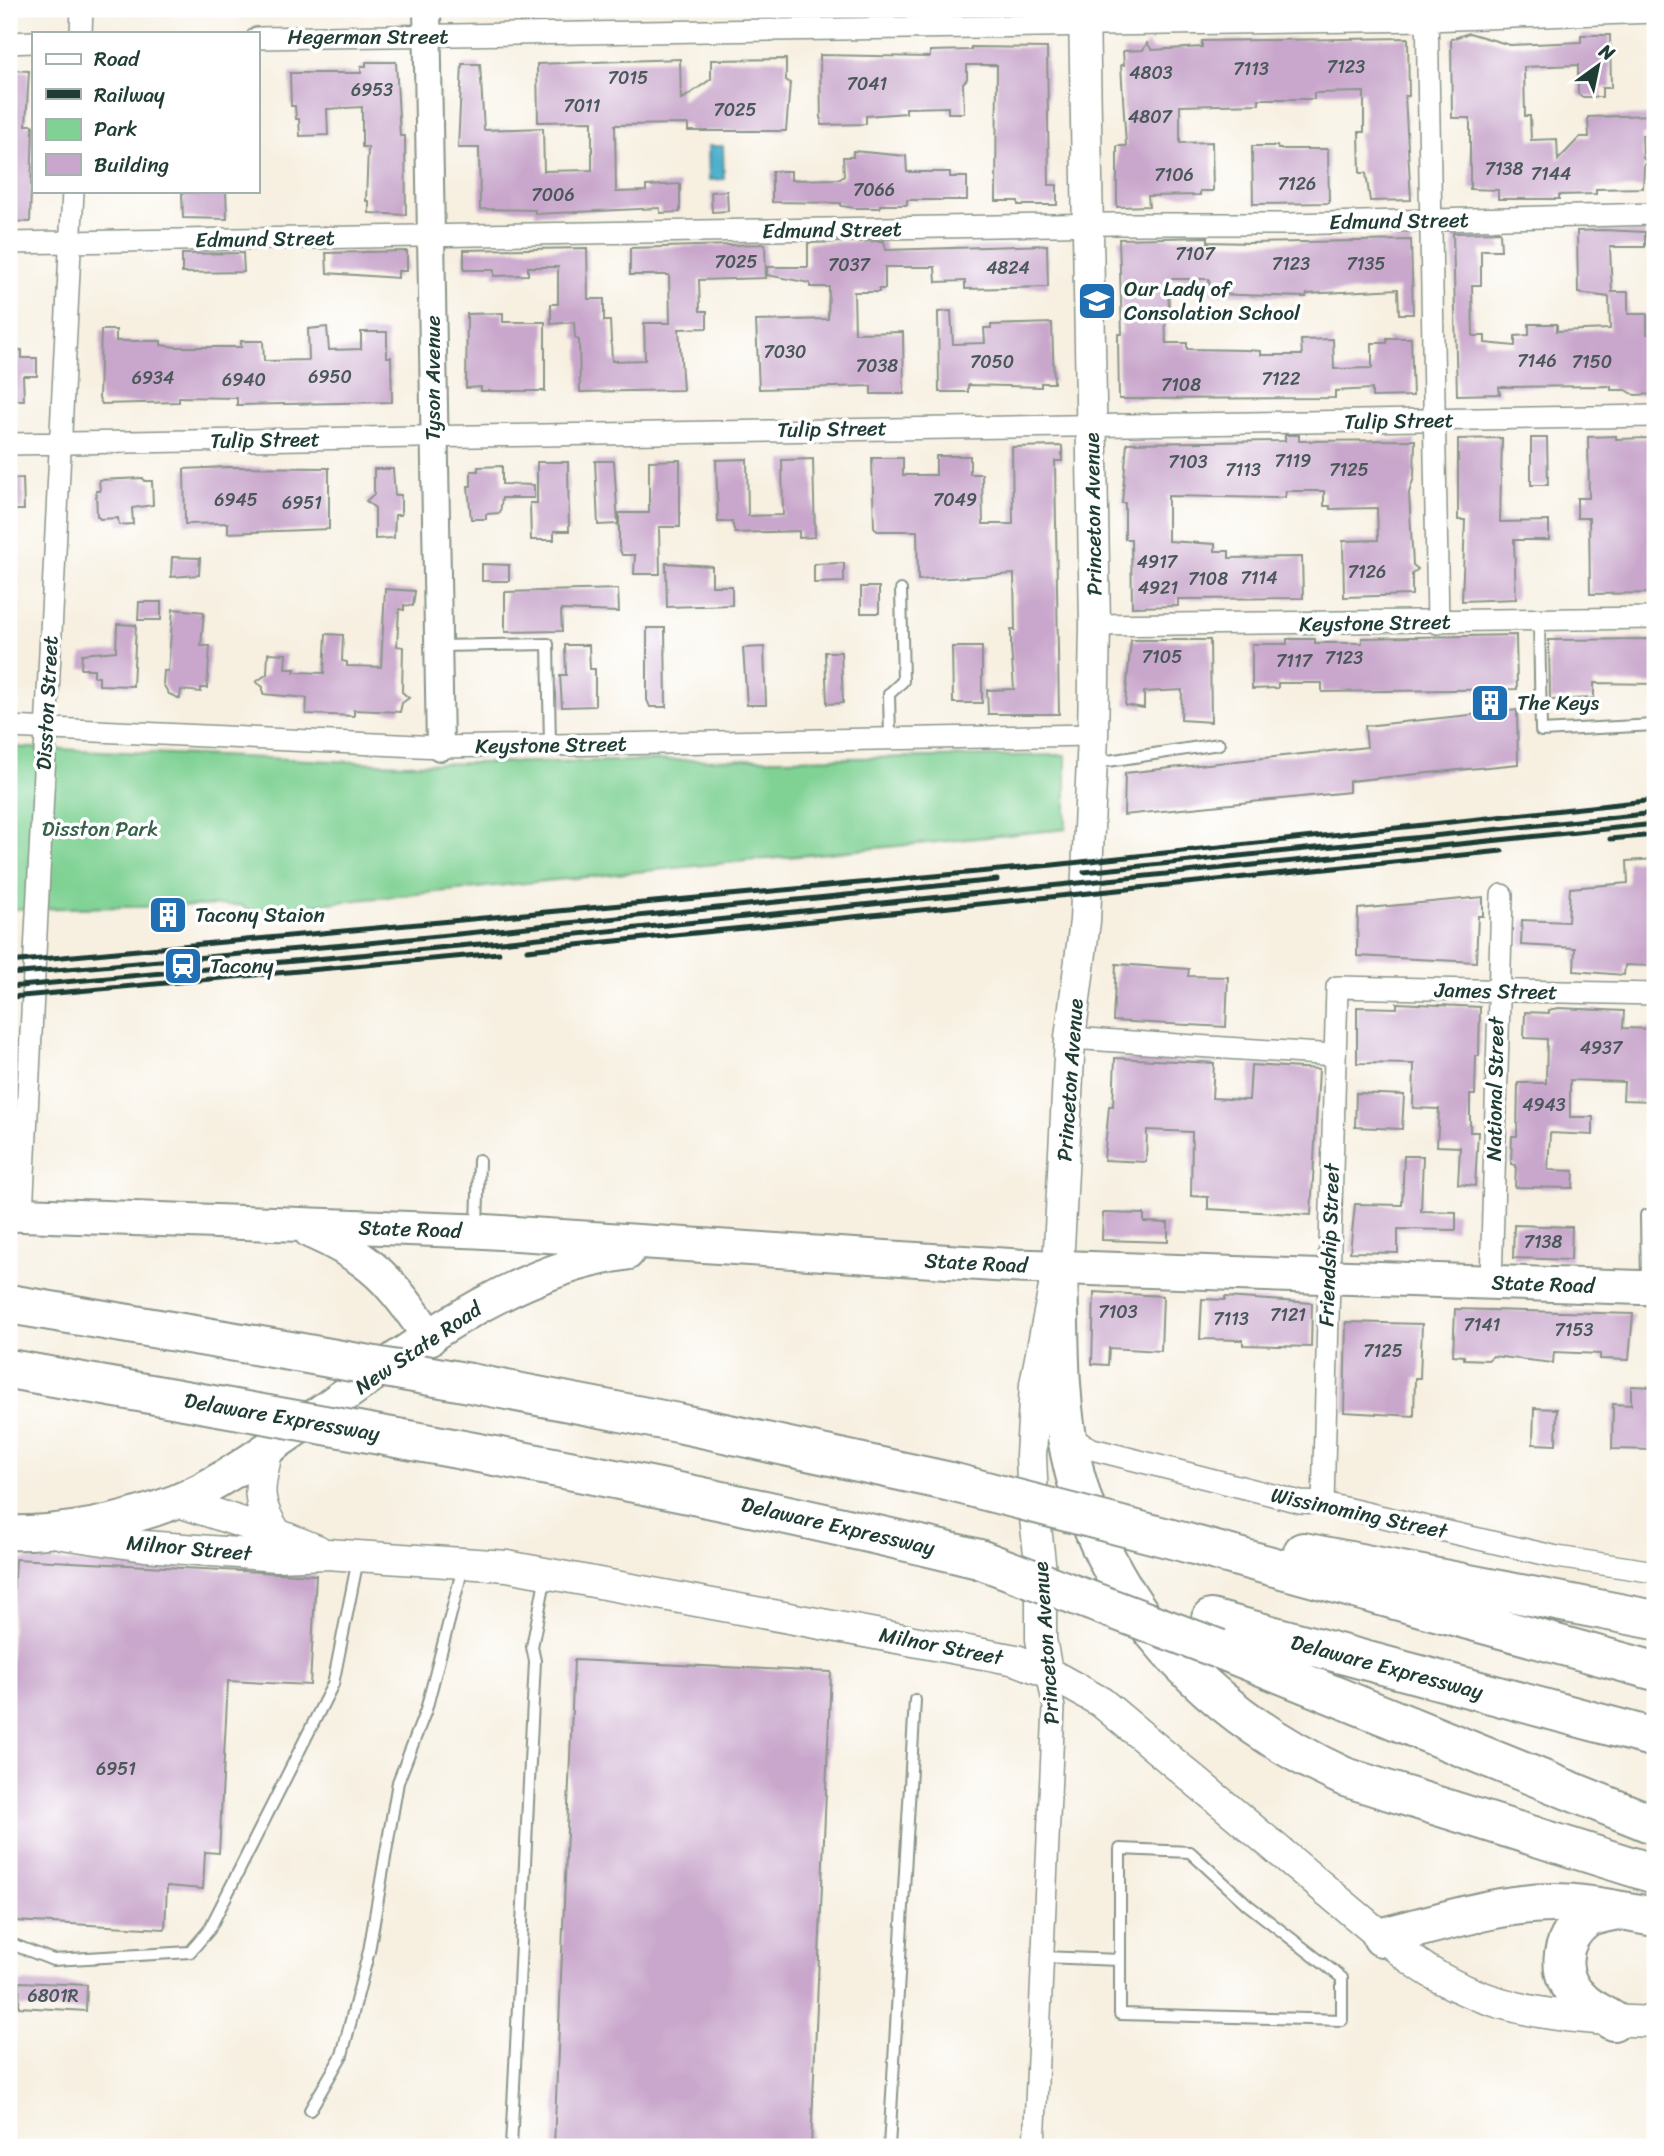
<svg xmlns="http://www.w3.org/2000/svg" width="1664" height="2156" font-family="Sriracha,sans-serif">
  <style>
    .green { fill: #80d294; stroke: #508864; stroke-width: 2 }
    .water { fill: #4fb1ce; stroke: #377781; stroke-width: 2 }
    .building { fill: #c9a7cc }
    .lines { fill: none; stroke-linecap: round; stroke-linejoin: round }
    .service-casing { stroke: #8b968a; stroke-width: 14 }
    .minor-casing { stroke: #8b968a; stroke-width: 24 }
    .tertiary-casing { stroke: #8b968a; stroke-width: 30 }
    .secondary-casing { stroke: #8b968a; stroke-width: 33 }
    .primary-casing { stroke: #8b968a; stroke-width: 37 }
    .motorway-casing { stroke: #8b968a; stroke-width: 42 }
    .service { stroke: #fff; stroke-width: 10 }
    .minor { stroke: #fff; stroke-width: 21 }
    .tertiary { stroke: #fff; stroke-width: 26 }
    .secondary { stroke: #fff; stroke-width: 30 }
    .primary { stroke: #fff; stroke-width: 33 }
    .motorway { stroke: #fff; stroke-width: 38 }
    .rail { stroke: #1f3d34; stroke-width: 5 }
    .motorway-bridge-casing { stroke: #8b968a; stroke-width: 42; stroke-linecap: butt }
    .motorway-bridge { stroke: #fff; stroke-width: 38 }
    .labels { text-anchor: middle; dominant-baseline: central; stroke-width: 7; stroke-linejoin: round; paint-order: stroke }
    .number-label { font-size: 18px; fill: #4a585a }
    .street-label { font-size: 21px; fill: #1f3d34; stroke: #fff }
    .poi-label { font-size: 21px; fill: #1f3d34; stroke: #fff; text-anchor: start }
    .park-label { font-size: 21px; fill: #37624c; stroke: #fff }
  </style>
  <rect width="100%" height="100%" fill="#fff"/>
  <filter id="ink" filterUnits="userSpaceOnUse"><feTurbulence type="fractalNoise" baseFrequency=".0143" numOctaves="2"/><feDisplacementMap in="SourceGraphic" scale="14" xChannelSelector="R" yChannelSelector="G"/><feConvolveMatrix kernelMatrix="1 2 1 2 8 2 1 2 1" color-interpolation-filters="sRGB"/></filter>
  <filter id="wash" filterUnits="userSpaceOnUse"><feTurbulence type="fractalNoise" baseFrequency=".00686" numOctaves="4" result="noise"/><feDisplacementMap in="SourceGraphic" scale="28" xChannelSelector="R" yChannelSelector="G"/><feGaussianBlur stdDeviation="1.57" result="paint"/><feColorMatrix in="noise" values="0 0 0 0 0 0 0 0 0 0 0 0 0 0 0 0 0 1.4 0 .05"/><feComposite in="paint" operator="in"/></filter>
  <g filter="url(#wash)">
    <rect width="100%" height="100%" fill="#f7f0e1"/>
    <path class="green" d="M9,747L402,764L1066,755V829L248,911L241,905L13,909L9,928Z"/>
    <path class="water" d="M708,146H723L724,179L709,180Z"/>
    <g id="blocks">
      <path class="building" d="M1469,33L1510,45L1581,42V35H1610L1611,88H1602V97H1581L1578,93V65L1524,67L1525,116H1530L1531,140L1557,139L1558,160L1580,137H1589L1588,117L1655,115V135H1642L1643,158L1648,162L1644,166L1643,188L1596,189V194L1559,195V199H1498V190L1470,189V118H1452L1451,39Z
        M1408,38L1409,96H1405L1411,200L1370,201L1366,173H1360L1359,132H1364V92L1314,93V99H1259V104L1180,106V143L1212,142L1213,191H1200V195L1148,196L1149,206L1117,207V146H1126L1121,65H1124L1123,51L1143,50L1147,43L1152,50L1202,47V41Z
        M971,47L1047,48L1049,185H1057V205H1018V201H996L997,65H967V79L963,83L964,113H948V107L906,108V113L866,116V124L821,125L820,55L930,57V51L971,50Z
        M680,59L681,100L711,79V60L786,59V80L790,83L786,131H688V124L615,125L616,192L646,191V186L680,184V212L660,213V208L535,214V210L480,209L479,148H458L462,64H480L484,130L543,128L544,171L592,170V121L538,122L537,64Z
        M366,62H396L400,136H405L406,215L369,213V201H366L368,147H362V107L327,109L328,135L300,136L299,119H296L295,106H291L290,73H361V66H366Z
        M9,70L29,71L26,125H33L30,222L9,221Z
        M1252,146H1277L1278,149H1328L1329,203L1253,204Z
        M853,151L906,156L907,172H950V177H967V200H907V205H880V208H855L841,206V203L772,202V171H791V180L840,179L844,176L843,157H853Z
        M226,191L227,219L183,218L182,193Z
        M727,191L728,211L712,212L711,192Z
        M1604,230L1645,232V247H1610L1612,292H1628V314H1647V334H1655V394L1635,395L1626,390H1611V386L1499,387L1500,394L1457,395L1453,233L1500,232L1501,250H1481V285H1472L1473,336H1485V343L1515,346V336L1529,335V324H1557V331L1610,329L1609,297L1578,293L1577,231Z
        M1208,237V242L1250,243L1411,240L1413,314H1399L1398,289L1307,294L1306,297L1210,294L1209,279H1168L1169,310H1165L1166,343H1187V349L1245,350L1261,351V355H1302L1301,340L1333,339L1334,369L1372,368V343H1387V338H1411L1413,396L1372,397V389L1335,391V398L1119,399L1118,339V334H1122L1119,239Z
        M884,241L886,250L1047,245L1048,287L965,289V281L936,282L935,267H885V289H879V292H854L855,333L903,332L904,394H871V386L759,389L756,321L828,319L829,287H810V283L767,275V267H808V243Z
        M765,244L766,278L699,280L700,311H707V328L679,329L683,390L580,392L579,340L575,338L574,322L551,324V304H558V267H528V275L494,276V270H464V250L587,248L588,299H604V321H610L612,361L645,360L644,323H670L669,275H630V248Z
        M407,251V271H398V278L327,273L326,253Z
        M243,253L244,272L182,273V254Z
        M951,311L953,344L985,343L984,328H991V325L1052,323L1054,383H1041V387L968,385V392H939L938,312Z
        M503,313V322H545V391H481V387L466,388L467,314Z
        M327,327L329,350L361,349V332H387V357H391L392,402L237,405V398L179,397V402L102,404L99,398L101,330H116V341H161V345L176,347H241V341H263L264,361L309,360L308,329Z
        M22,350V358H37V376H23L24,400H9V351Z
        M1285,435H1299V441L1415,440L1414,477L1409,493L1413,565L1418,569L1412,574V595L1344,597L1343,541L1378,540L1377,508L1330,509V506H1324V491H1286L1285,497L1277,498L1168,496V541L1215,544V551H1229V558L1302,557L1303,598L1178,599V606L1132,607L1131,539H1125V503H1122L1127,443L1285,441Z
        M1616,436V439L1649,438L1651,497H1655V514H1651L1655,593L1590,594L1589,518H1577V498H1589L1588,437Z
        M1502,438L1500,522L1549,521V540H1514L1516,599L1462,601L1465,520H1458V439Z
        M1531,438H1547L1548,485H1531Z
        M1062,446V461H1055L1059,714H988L987,690L1014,689L1011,647V630H1015L1014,574L918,580L917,531H877L874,527L872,458H903V475H936V456H970V474H982L983,524H1013L1012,447Z
        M747,459L748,516L783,515L782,460L813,459L815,537L799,538V531L735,533L732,522H718L716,460Z
        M680,460V527H659L660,574H634L635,555H622L619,547V513H649V461Z
        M595,461H614L618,524L598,525Z
        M537,462H568L569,531H554V540H531L530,503H537Z
        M502,466V484L534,485V498H502L500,513L486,514V519H471L468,486H471V471H478V467Z
        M227,467L329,468V529L228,533V523L185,524L184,469Z
        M374,469H393L395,495H401V515H395L394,538L375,539V508L366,501L374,494Z
        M23,478L24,510H9V479Z
        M143,478L144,481H152L153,505L132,508L133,524L119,525L118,518L100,519L97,516L96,491H100L99,480Z
        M172,557L200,558L199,575L171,577Z
        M666,563L712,566V586H732V605L667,607Z
        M844,563V582L814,583V564Z
        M482,564L509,565V581H482Z
        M861,587H879V613H861Z
        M385,589L415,591L413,606L404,605V610L399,609L397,646L403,647L402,692L409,698L402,703L400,712L354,710V716L306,714L307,698L263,694V687L256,682L267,674L268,653L286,654L285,669H295L294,672L324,673L326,634L343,635L342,661L347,662V666L381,667Z
        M618,589L619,612L561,610L562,631L505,632V592Z
        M139,602H161V620H138Z
        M173,609L204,612L201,646H210L207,688H201V692L181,690L180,699L169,694L163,684L164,671H168Z
        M117,624L136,625L133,686L99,685V677H94V669H81L82,654L116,651Z
        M647,628H665L666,707H650L647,700Z
        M1516,635L1517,689L1322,692V683H1278V688L1252,689V644H1287V639H1315V643H1362V638Z
        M1655,639V684L1594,683V698L1550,700L1549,640Z
        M1131,640H1210L1211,722L1181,720L1182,690L1144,692V708L1125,705Z
        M565,645H589L590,669H595V706L562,707L560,675H566Z
        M764,647L766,705H747L743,648Z
        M952,647H982V703H953Z
        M825,652H841L843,703L827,704Z
        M1517,710L1518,764L1349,781V792L1124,815L1125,773L1367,747L1365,726Z
        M1655,859V966L1625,965L1624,975L1574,971L1575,948L1521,945L1522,920L1568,922L1570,888L1628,883L1627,861Z
        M1483,897V916H1478L1476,962L1357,956L1358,909Z
        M1116,964L1189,969L1188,976L1228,977L1226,1027L1113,1021Z
        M1397,1003L1480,1007L1479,1056H1476L1475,1095H1470V1132H1478L1475,1186L1458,1184L1460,1147L1437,1146L1439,1109L1413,1108L1414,1064L1357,1063V1007L1397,1008Z
        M1558,1008L1624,1011L1623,1028L1655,1029L1653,1101L1623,1100L1624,1082L1570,1080V1117H1593V1135L1550,1133L1548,1170L1574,1171L1573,1188L1515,1187L1516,1165L1511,1164L1512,1136H1517L1518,1083H1546L1547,1039L1524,1038L1525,1012L1549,1013V1010Z
        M1115,1058L1214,1063L1212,1098L1245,1100H1249L1251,1065L1319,1069L1311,1215L1208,1209V1197L1191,1196L1192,1132L1147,1130L1146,1162L1104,1160L1109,1106H1113Z
        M1356,1093L1404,1095L1402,1129L1355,1127Z
        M1404,1156H1423L1421,1211L1456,1212V1230L1398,1229V1253L1350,1252L1355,1204L1402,1205Z
        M1103,1213L1144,1214V1222L1168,1223V1242L1102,1240Z
        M1514,1225L1572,1227L1571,1260L1513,1258Z
        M1094,1292L1163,1296L1161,1351L1109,1348L1108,1365L1092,1364Z
        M1225,1297L1312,1303L1311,1347L1243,1345V1340L1200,1339L1202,1299L1225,1300Z
        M1455,1309L1633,1314L1629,1360L1600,1359V1354L1554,1352L1553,1363L1493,1356L1488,1360L1464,1359V1356L1453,1355Z
        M1346,1322L1422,1324L1420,1378H1415L1414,1416L1344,1412Z
        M1631,1386L1655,1387V1450L1612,1449L1613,1404L1631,1405Z
        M1534,1408L1557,1409L1556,1445L1533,1444Z
        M15,1559L316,1575L310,1685L228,1681L219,1853L205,1852L203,1889L167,1886L165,1929L14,1921L15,1900L9,1899V1680Z
        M574,1660L831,1672L811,2147H554Z
        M20,1982L87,1985L86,2011L19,2007Z"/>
    </g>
  </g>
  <g filter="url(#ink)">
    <use href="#blocks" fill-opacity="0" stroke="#8b968a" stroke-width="2"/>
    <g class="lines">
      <g class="service-casing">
        <path id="service" d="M1539,618L1541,731L1655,725
          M440,646L548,644L550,745
          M890,739L889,694L903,681L901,590
          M1095,763L1219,744
          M1646,1215L1647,1285
          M477,1227L479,1160
          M1655,1291V1311
          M1120,1849L1190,1852L1248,1905L1342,1978V2020L1120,2014Z
          M9,1943L53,1960L190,1952L209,1930L333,1684L358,1559
          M1042,1957L1120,1960
          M310,2110L342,2055L369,1951L398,1782L426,1710L463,1567
          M511,2147L535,1661L532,1647L546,1575
          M889,2147L915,1700"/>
      </g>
      <g class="minor-casing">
        <path id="minor" d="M1427,9L1438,623
          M81,33L82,9
          M257,38L1427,20L1655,12
          M9,43L33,42
          M9,243L1112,224H1291L1655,214
          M9,444L1655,416
          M1095,625L1655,618
          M9,727L440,747L1093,735
          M1070,1038L1335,1055
          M22,1214L73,191
          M1491,1283L1502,895
          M1067,1436L1092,1449L1300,1502L1323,1503L1557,1557L1655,1572
          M1323,1503L1337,987L1655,994
          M1034,2147L1054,1708L1047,1672"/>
      </g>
      <g class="tertiary-casing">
        <path id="tertiary" d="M427,9L440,747"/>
      </g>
      <g class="secondary-casing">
        <path id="secondary" d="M268,1449C259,1486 254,1501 277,1534
          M176,1501L277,1534L317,1550
          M62,1534L145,1546L277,1556L327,1554L507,1566L1016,1660L1047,1672L1101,1702L1382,1937C1398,1948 1413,1962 1430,1972C1500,2015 1576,2019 1655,2022
          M1047,1672L1041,1639V1571L1033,1501L1031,1456L1035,1384L1058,1267L1070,1038L1085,921L1093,735L1095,625L1084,9"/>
      </g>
      <g class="primary-casing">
        <path id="primary" d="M9,1214L477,1231L1018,1266L1655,1288
          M310,1231C372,1258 393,1283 430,1338
          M9,1533C65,1533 122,1522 175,1502C215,1486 253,1459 289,1434C394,1363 497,1272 627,1253"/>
      </g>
      <g class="motorway-casing">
        <path id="motorway" d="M1058,1267C1060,1329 1057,1393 1070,1453C1102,1606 1207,1714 1345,1777L1655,1874
          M9,1304L296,1352
          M9,1369L218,1406
          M470,1383L678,1423L951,1482
          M397,1438C592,1473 786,1512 979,1559
          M1187,1543L1655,1671
          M1303,1552L1655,1620
          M1211,1619L1655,1738
          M1219,1649L1655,1825
          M1382,1937C1437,1924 1496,1903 1553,1903C1587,1903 1621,1911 1655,1917
          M1613,2021C1603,2014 1589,2009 1581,2000C1556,1978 1558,1940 1585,1920C1593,1914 1607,1913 1616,1910"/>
      </g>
      <use href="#service" class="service"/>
      <use href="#minor" class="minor"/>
      <use href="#tertiary" class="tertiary"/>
      <use href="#secondary" class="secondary"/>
      <use href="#primary" class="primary"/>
      <use href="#motorway" class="motorway"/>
      <path class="rail" d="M1610,839L1655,835
        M1084,872L1655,813
        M527,950L1502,851
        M9,962L1053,865L1655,800
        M9,974L368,943L997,880
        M9,987L491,943L1655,824
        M11,997L499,953"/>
      <g class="motorway-bridge-casing">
        <path id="motorway-bridge" d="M296,1352L470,1383
          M218,1406L397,1438
          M951,1482L1187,1543
          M979,1559L1219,1649"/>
      </g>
      <use href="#motorway-bridge" class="motorway-bridge"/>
    </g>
  </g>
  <defs>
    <g id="school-square" transform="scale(2.0125)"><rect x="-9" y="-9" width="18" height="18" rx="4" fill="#1f6fb2" stroke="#fff"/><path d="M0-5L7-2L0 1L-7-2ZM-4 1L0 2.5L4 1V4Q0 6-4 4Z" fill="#fff"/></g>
    <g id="building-square" transform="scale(2.0125)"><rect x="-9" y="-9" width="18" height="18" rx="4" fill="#1f6fb2" stroke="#fff"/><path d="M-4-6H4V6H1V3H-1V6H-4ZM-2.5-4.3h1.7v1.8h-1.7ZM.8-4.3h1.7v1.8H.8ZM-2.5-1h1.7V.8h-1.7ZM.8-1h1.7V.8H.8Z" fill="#fff"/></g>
    <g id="station-square" transform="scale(2.0125)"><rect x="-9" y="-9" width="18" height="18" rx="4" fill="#1f6fb2" stroke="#fff"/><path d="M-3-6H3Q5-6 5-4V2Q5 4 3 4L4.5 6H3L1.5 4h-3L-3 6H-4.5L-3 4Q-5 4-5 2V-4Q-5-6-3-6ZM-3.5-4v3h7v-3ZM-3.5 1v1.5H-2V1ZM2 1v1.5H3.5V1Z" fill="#fff"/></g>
  </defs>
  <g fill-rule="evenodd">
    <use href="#school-square" x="1097" y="301"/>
    <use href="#building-square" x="1490" y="703"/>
    <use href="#building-square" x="168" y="915"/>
    <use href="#station-square" x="183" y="966"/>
  </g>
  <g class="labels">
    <g class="number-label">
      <text x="1346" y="67">7123</text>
      <text x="1251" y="69">7113</text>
      <text x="1151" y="73">4803</text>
      <text x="628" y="78">7015</text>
      <text x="867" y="84">7041</text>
      <text x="372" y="90">6953</text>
      <text x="582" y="106">7011</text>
      <text x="735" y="110">7025</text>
      <text x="1150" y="117">4807</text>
      <text x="1504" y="169">7138</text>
      <text x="1551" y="174">7144</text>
      <text x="1174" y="175">7106</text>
      <text x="1297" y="184">7126</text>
      <text x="874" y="190">7066</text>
      <text x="553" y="195">7006</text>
      <text x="1195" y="254">7107</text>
      <text x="736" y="262">7025</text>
      <text x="1291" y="264">7123</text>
      <text x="1366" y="264">7135</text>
      <text x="849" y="265">7037</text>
      <text x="1008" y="268">4824</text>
      <text x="785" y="352">7030</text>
      <text x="1537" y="361">7146</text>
      <text x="992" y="362">7050</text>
      <text x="1592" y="362">7150</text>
      <text x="877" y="366">7038</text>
      <text x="330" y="377">6950</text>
      <text x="153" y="378">6934</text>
      <text x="1281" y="379">7122</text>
      <text x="244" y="380">6940</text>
      <text x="1181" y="385">7108</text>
      <text x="1293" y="461">7119</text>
      <text x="1188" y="462">7103</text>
      <text x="1243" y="470">7113</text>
      <text x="1349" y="470">7125</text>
      <text x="236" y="500">6945</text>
      <text x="955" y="500">7049</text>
      <text x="302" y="503">6951</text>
      <text x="1157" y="562">4917</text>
      <text x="1367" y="572">7126</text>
      <text x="1259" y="578">7114</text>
      <text x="1208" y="579">7108</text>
      <text x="1158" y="588">4921</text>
      <text x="1162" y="657">7105</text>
      <text x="1344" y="658">7123</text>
      <text x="1294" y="661">7117</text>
      <text x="1601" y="1048">4937</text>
      <text x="1544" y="1105">4943</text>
      <text x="1543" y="1242">7138</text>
      <text x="1118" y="1312">7103</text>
      <text x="1288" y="1315">7121</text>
      <text x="1231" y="1319">7113</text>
      <text x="1482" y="1325">7141</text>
      <text x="1574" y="1330">7153</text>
      <text x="1383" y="1351">7125</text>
      <text x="116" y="1769">6951</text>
      <text x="53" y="1996">6801R</text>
    </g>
    <g class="street-label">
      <text x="368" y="37">Hegerman Street</text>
      <text transform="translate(1399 221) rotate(-1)">Edmund Street</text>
      <text transform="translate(832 230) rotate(-1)">Edmund Street</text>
      <text transform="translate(265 239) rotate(-1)">Edmund Street</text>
      <text transform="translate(433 378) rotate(-90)">Tyson Avenue</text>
      <text transform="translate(1399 421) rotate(-1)">Tulip Street</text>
      <text transform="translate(832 429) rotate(-1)">Tulip Street</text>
      <text transform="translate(265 440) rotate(-1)">Tulip Street</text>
      <text transform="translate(1093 514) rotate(-91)">Princeton Avenue</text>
      <text transform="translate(1375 623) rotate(-1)">Keystone Street</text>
      <text transform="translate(47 703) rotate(-87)">Disston Street</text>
      <text transform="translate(551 745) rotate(-1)">Keystone Street</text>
      <text transform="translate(1496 991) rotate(1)">James Street</text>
      <text transform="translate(1070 1080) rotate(-86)">Princeton Avenue</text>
      <text transform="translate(1495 1089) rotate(-89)">National Street</text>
      <text transform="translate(410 1229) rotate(2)">State Road</text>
      <text transform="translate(1329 1245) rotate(-88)">Friendship Street</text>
      <text transform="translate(976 1263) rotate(3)">State Road</text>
      <text transform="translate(1543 1284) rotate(2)">State Road</text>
      <text transform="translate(418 1348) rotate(-34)">New State Road</text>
      <text transform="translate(282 1417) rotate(10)">Delaware Expressway</text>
      <text transform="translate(1359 1513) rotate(12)">Wissinoming Street</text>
      <text transform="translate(838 1526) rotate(13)">Delaware Expressway</text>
      <text transform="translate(189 1548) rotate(5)">Milnor Street</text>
      <text transform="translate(1046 1643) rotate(-94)">Princeton Avenue</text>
      <text transform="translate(941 1646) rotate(11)">Milnor Street</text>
      <text transform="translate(1387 1667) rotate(15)">Delaware Expressway</text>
    </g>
    <g class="poi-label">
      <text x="1124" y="289">Our Lady of<tspan x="1124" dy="24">Consolation School</tspan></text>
      <text x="1517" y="703">The Keys</text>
      <text x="195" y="915">Tacony Staion</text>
      <text x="210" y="966">Tacony</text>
    </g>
    <g class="park-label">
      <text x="100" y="829">Disston Park</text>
    </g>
  </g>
  <rect width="1664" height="2156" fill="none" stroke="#fff" stroke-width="35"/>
  <rect x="32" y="32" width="228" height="161" fill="#ffffff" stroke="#a5b1ae" stroke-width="2"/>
  <rect x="46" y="54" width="35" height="10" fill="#ffffff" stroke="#a5b1ae" stroke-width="2"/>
  <text x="94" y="66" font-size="21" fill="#1f3d34">Road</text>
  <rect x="46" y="89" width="35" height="10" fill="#1f3d34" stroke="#a5b1ae" stroke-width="2"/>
  <text x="94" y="102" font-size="21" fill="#1f3d34">Railway</text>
  <rect x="46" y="119" width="35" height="21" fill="#80d294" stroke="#a5b1ae" stroke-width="2"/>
  <text x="94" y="136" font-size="21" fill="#1f3d34">Park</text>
  <rect x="46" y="154" width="35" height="21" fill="#c9a7cc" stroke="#a5b1ae" stroke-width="2"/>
  <text x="94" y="172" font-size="21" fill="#1f3d34">Building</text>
  <g transform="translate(1598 66) rotate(33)" stroke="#ffffff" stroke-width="5" paint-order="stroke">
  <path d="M0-5L12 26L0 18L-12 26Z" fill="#1f3d34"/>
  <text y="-10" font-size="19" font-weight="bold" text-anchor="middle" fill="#1f3d34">N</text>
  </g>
</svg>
